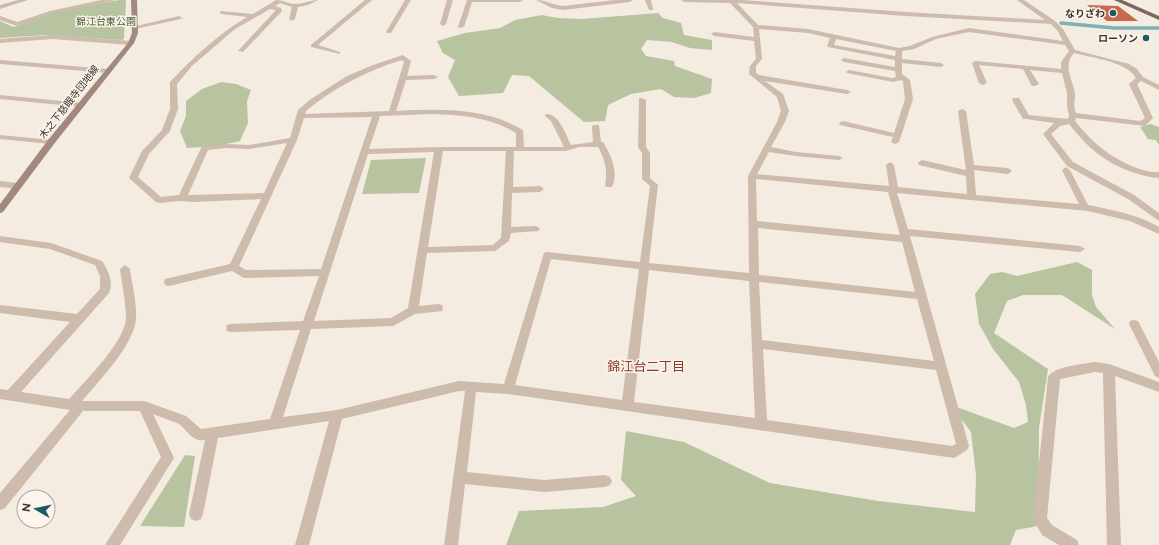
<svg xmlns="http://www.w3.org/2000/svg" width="1159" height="545" font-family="Raleway,'Noto Sans JP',sans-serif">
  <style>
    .green { fill: #b8c4a0 }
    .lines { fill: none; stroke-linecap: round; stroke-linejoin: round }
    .stream { stroke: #7fb0b2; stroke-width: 3.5 }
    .building { fill: #c8694b }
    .street { fill: #cdbbac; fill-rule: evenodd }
    .secondary { fill: #a18a7d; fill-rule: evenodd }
    .primary { fill: #7d675c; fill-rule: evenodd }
    .poi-dot { fill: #1f5a5e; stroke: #fbf5ee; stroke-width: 1.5 }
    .labels { text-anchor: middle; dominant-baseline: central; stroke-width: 3; stroke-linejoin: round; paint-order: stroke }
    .far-poi-label { font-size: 10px; font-weight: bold; fill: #3b302b; stroke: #fbf5ee; text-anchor: end }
    .far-park-label { font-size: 10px; fill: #4a5a2e; stroke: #fbf5ee }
    .far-street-label { font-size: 10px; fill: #3b302b; stroke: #fbf5ee }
    .neighbourhood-label { font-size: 13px; fill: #8c3b22; stroke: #fbf5ee }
  </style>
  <rect width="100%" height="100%" fill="#f4ebe1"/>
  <path class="green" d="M120,0H126L124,39L121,40L46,35L0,38V21L13,27L18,26L40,16L69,8Z
    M658,13L663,18L681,23L684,35L712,40V50L690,48L672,42L647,40L641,49L646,56L674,61L675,66L712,79L711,93L694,98L674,97L661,89L631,94L608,105L605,121L584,122L529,76L512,75L503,93L459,96L448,77L455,60L443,53L437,41L465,33L500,28L515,20L542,15L557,18L582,19Z
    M221,82L236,84L251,90L247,101L248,123L240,141L218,146L187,148L180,131L186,116V101L202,89Z
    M1151,124L1159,127V145L1156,140L1148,139L1140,127Z
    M426,158L419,193L362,194L371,160Z
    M1077,262L1092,270V295L1096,307L1115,329L1062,295H1023L1007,301L994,333L1048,369L1039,428L1038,526L1016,530L1010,545H506L519,511L603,507L636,496L621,480L626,431L684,442L770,483L878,501L975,512L976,475L971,432L951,405L1014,428L1028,422L1026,405L1019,382L993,349L979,324L975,294L990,274L1002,272L1017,276Z
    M185,455L195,456L184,527L140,526Z"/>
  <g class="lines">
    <path class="stream" d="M1061,23L1114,28H1159"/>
  </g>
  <path class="building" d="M1087,5L1118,6L1138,21H1107Z"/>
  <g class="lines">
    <path class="street" d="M18,0H28L0,9V5Z
      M101,0H116L54,13L17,26L0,20V16L17,22L50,11Z
      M276,0C284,0 288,4 295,4C303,4 310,0 318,0L308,5L298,7L295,19L292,21L289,19L292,7L280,3L275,6L281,8L282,11L243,52L238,51L276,10L270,9L235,29L192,66L177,84L178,109L170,131L149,154L138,177L161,197L179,195L202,146L226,144L249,145L290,138L298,110L311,99L347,76L373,65L403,55L411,61L407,76L434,75L438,77L434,79L406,80L396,111C440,109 484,107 523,130L524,147H564L551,121L545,116L546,114C559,113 566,135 571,145L593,142L592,127L593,125H599L601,142H603C611,155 619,172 612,187H606L605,185C608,171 605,159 598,147H579L566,151H514L513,187L540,186L544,189L540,192L512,193L511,227L535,226L538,227L540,229L538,231L511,233L509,241L495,251L427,253L419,306L438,304L442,305L443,308L442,311L415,314L393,326L311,329L283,417L337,410L459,381L504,384L544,253L547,252L640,262L650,186L642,179V153L638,147L639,98H642L646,100V147L650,153V178L658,185L649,263L749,273L748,176L777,122L781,111L777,97L749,74L750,66L756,59L754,41L714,36L711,34L714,32L754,37L753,27L730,3L684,2L681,0H742L906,12L1045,20L1017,0H1024L1055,21L1063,29L1075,50L1129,64L1137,69L1143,77L1159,85V90L1141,81L1137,84L1153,118L1145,126L1076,118L1075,121C1092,142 1109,157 1134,167C1142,170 1151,173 1159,172V178C1151,178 1143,175 1135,173C1106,164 1087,147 1069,124L1060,126L1051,134L1073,162L1134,195L1159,213V221L1128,199L1067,166L1043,134L1054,123L1026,119H1023L1012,100L1013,98H1019L1029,115L1068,119L1069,115L1067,107V93L1062,73L1030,70L1039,84L1035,86H1032L1023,69L979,65L987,83L983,85L979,83L972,63L975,61L1061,69V62L1069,51L1065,45L969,32L936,39L914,49L902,51V59L941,63L944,65L941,67L902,63V74L910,80L913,99L899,142L895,144L891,142L893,137L840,125L839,123L843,121L894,133L905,99L903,81L901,80L893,82L847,73L846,72L849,70L892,78L896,77L895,71L844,62L841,60L844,58L895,67V60L828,47L827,46L830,38L808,33L759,29L762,59L756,66V73L759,75L847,90L851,92L847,94L765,81L783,94L789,111L785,122L771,147L796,152L839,156L843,158L839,160L796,156L769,152L757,174L889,186L886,165L890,162L894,165L898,187L967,194L966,176L919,165L918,163L922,160L966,170L958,111L962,109L966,111L974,165L1008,168L1012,171L1008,174L974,170L976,195L1079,204L1062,170L1066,167L1070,170L1088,205C1112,210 1137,214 1159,227V234L1130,221L1088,211L897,193L908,229L1080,246L1085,249L1080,252L910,236L969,446L967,450L954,458L508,394L476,392L467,472L544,480L605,475L610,477L612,481L610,485L605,487L544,492L465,484L458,545H444L465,391H459L342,419L309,545H295L329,421L218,438L203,514L201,519L196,521L191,519L189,514L205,440C190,442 188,429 177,423C169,420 160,417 153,414L174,458L120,545H105L161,457L140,411H83L5,508L0,510V493L70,410L0,399V389L8,390L70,322L0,313V305L77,314L100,289V276L95,265L50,249L0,242V236L51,243L102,261C108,270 114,282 109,293L21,392L69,399C85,381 124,343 126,319C126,304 122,284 120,269L125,265L130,269C132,285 137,303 136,318C135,344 98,382 82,401H144L186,416L201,429L270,419L300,330L231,332L227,331L226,328L227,325L231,324L303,321L319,276L244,278L232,271L169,286L165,285L164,282L165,279L230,264L261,199L194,202L180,201L159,203L156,202L129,178L142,151L162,130L170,109V82C193,58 218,34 247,17L222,14L220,13V11L253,14ZM737,3L906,16L1051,24L1057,30L1063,41L969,28L932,37L910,46L899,48L808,29L758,25ZM836,39L896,51L895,56L834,45ZM1074,53C1092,58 1126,61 1136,78L1129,84L1145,118L1140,121L1076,113C1073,106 1075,100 1075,94C1073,79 1062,67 1074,53ZM402,60L404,62L389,111L305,114L306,111C335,87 366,71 402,60ZM432,114C462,115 490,117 516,133V147H439L369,149L380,116ZM372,117L321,269L246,270L239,266L297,140L304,118ZM287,143L264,193L188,195L208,150L226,148L249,149ZM443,151H506L501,238L493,245L428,247ZM434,152L408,308L391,318L314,321L368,154ZM756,179L888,192L900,235L757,221ZM758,228L902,242L915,292L759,275ZM551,259L639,269L622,400L515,385ZM649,270L749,281L755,418L634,402ZM759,282L917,299L934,361L762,340ZM763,349L936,370L956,444L952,446L767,420Z
      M365,0H372L318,45L340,52V54L311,47V45Z
      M405,0H411L391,33H387L386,32Z
      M447,0H453L446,24L443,26L440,24Z
      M467,0H523L520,2H472L464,27L459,28L458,27Z
      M536,0C546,0 553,5 563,6L615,0H633L630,2L563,10L552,8Z
      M645,0H651L653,10H649Z
      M179,16L182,18L181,19L135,29L132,27Z
      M52,35L131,41L134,43L131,45L52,39L0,43V39Z
      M0,60L108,69L111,71L108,73L0,64Z
      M0,95L82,103L86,105L82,107L0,99Z
      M0,135L51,140L55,142L51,144L0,139Z
      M0,181L18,183L22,186L18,189L0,187Z
      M1134,320L1138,321L1159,362V378L1155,376L1129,324L1130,321Z
      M1095,362L1109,364L1159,382V392L1115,376L1121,545H1107L1103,373L1095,372L1060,379L1047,518L1052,525L1077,540L1079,545H1059L1042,535L1033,519L1048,377C1054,366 1083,364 1095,362Z"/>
    <path class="secondary" d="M131,0H137L138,33L134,43L54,144L3,212L0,213V204L48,140L128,43L132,33Z"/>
    <path class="primary" d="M1114,0H1122L1159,16V20Z"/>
  </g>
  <g class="poi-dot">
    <circle cx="1113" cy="13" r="4"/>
    <circle cx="1146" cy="38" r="4"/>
  </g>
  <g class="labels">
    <g class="far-poi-label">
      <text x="1105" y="13">なりざわ</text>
      <text x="1138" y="38">ローソン</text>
    </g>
    <g class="far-park-label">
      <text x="106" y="21">錦江台東公園</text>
    </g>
    <g class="far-street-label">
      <text transform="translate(69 102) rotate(-52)">木之下慈眼寺団地線</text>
    </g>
    <g class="neighbourhood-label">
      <text x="646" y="366">錦江台二丁目</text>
    </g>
  </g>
  <g transform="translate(36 509) rotate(279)"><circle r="19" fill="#fbf5ee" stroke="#aea6a0"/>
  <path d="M0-3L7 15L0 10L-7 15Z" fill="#1f5a5e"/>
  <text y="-6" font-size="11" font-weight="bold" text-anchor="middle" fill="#3b302b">N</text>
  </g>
</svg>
